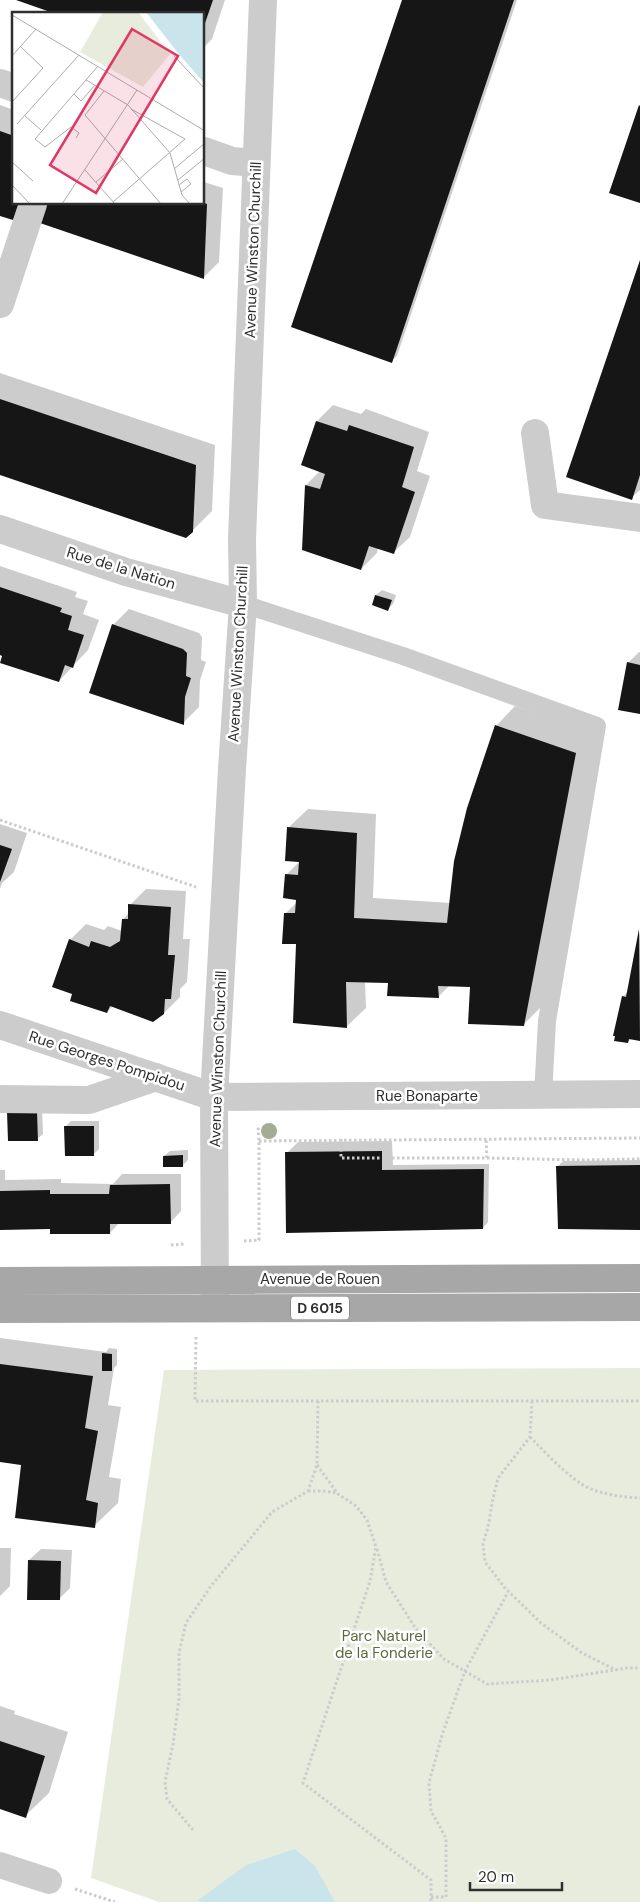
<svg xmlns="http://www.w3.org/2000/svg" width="640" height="1902" font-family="'DM Sans',sans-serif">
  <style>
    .green { fill: #e8ecdd }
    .water { fill: #cae4eb }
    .shadow { fill: #0003 }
    .building { fill: #161616 }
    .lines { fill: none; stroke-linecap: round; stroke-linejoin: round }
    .path { stroke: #ccc; stroke-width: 3; stroke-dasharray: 2.5 2.5; stroke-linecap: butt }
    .service { stroke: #ccc; stroke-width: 18 }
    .pedestrian { stroke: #ccc; stroke-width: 26 }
    .minor { stroke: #ccc; stroke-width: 28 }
    .primary { stroke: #a7a7a7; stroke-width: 28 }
    .tree { fill: #a4ac94 }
    .labels { text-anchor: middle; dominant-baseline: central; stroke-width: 5; stroke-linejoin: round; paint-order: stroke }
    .shield { fill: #fff; stroke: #6d6d6d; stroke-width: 1 }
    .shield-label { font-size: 14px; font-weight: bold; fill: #2f2f2f }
    .street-label { font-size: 15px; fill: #2f2f2f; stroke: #fff }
    .park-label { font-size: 15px; fill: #5a693d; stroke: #fff }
    .inset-road { fill: none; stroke: #acacac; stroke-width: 1 }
    .view { fill: #e03763; fill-opacity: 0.15; stroke: #e03763; stroke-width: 2.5 }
    .inset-edge { fill: none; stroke: #2f2f2f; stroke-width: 2.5 }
  </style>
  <rect width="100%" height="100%" fill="#fff"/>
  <path class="green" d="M640,1368V1902H159L91,1878L164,1370Z"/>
  <path class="water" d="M295,1849L315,1866L335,1902H202L197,1901L246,1865Z"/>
  <path class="shadow" d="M19,0H225L212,39L204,47V14Z
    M404,0H517L397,356L391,361Z
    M0,105L14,110V204H28L13,219L0,215Z
    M204,182L223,188L219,262L204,277L45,204H204Z
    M640,264V490L631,498Z
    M0,373L215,445L212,511L192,531L0,474Z
    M333,405L361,414L366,409L429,432L417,471L430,476L410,537L394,552L378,548L377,553L361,569L306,485L320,471L302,465L317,421Z
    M0,566L77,592L75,597L88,601L83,614L99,620L88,650L59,681L0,654Z
    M382,590L396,595L393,604L388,609L373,604L376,595Z
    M129,609L199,633L202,637L201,660L206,662L200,680L199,707L183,723L113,625Z
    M639,652H640V713L628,663Z
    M515,706L595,733L543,1005L523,1025L471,986L450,985L438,997L390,982L365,981L366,1008L346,1027L297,943L285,914L297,902V899L286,875L300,861L288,828L308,809L376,814L373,898L451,903L496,726Z
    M0,824L27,833L14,872L2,883L0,889Z
    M146,889L186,891L183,939H190L187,982L180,989V997L164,1013L113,1006L107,1012L73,993L70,940L86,924L104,930L108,926L122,931L123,919L130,912V905Z
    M640,931V1040L632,1038L628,1042L623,997L628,991Z
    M14,1107H42L43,1134L37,1139Z
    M71,1121H99V1149L94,1154L65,1127Z
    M392,1141L393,1165L489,1164L488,1222L483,1228L287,1153L298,1142Z
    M188,1150V1160L182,1166L164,1156L170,1151Z
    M640,1160V1228L558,1166L563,1161Z
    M0,1170H5V1180L61,1179V1183L113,1184L122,1174H181V1211L170,1223H119L110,1233L51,1228L0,1229Z
    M0,1338L106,1352L109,1348L117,1349V1365L114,1368L108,1405L121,1407L109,1477L121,1479L118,1503L94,1526L23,1464L0,1461Z
    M0,1548H11L10,1586L0,1596Z
    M41,1549L72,1550L70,1588L59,1599L29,1560Z
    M0,1706L15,1711L14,1714L68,1732L49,1793L25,1816L0,1808Z"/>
  <path class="building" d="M16,0H213L204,26V14H56Z
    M402,0H514L392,363L291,327Z
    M639,105L640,106V203L609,193Z
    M0,131L14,136V204H19L13,220L0,216Z
    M204,203L207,204L204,279L37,222L43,204Z
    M640,260V475L632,500L566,477Z
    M0,399L196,465L193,532L186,538L0,475Z
    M316,421L347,431L349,425L414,447L402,487L415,492L394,554L369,546L361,570L302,550L305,485L320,489L325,474L301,465Z
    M0,587L62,608L60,612L72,616L68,630L84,635L73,668L65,665L59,682L0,663L2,656L0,655Z
    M375,595L392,600L388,611L372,605Z
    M112,624L183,649L187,653L186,676L191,678L185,697L184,725L89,693Z
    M627,662L640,665V714L618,710Z
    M495,725L576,753L524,1026L468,1024L470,987L438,986L439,998L387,996L388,983L346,982L347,1028L293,1023L296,944H282L284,913H295L296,900L283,898L285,874L298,875L299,862L285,861L287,827L357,833L354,918L447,923L454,861L467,808Z
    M0,845L12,849L0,882Z
    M128,904L171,907L168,955H175L171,999H165L164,1014L153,1022L110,1006L107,1013L70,1001L72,994L52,987L69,939L89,947L91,941L110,947L120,941L122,919H128Z
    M639,929L640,1041L629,1039L628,1043L614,1041L615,1036H613L622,996L626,997Z
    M7,1112H37L38,1141H8Z
    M64,1126H94V1156H65Z
    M382,1151V1170L484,1169L483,1229L286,1233L285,1152Z
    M183,1155V1167H163V1156Z
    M640,1165V1230L558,1229L556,1166Z
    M170,1184L171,1224H110V1234H50V1229L0,1230V1191L50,1190V1194H109L110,1185Z
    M102,1353L112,1354V1371H102Z
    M0,1364L93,1376L85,1428L98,1431L86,1500L98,1503L95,1528L15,1518L21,1465L0,1462Z
    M28,1560L61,1561L60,1600H27Z
    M0,1741L45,1756L26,1818L0,1809Z"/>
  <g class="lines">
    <path class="path" d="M0,820L196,887
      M341,1139V1158H487L486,1138
      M259,1141L640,1138
      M487,1158L584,1160L640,1159
      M244,1241L259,1240V1141L258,1125
      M171,1245L185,1244
      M196,1337L195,1401H640
      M532,1401L530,1437L498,1478L493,1498L488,1527L483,1544L485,1562L505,1588L541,1623L582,1653L616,1670
      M530,1437C546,1453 563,1472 583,1485C598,1494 623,1497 640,1498
      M317,1465L338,1494L356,1506L367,1520L376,1547L370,1581L303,1783L431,1880V1902
      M308,1491H323L338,1493
      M377,1549L386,1582L416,1629L444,1659L487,1684L551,1680L627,1668H640
      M193,1830L167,1799L165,1782L173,1744L179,1699V1653L186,1623L211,1586L272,1512L308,1491L317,1465L318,1401
      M75,1889L115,1902
      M431,1897H446V1838L431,1811L429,1783L442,1735L465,1671L508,1592"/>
    <path class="service" d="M243,604L403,656L597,726L547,1021L543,1096"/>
    <path class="pedestrian" d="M0,1865L49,1881"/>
    <path class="minor" d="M0,83L14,88
      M204,151L232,161L256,163
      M0,304L33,204
      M535,433L545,505L640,518
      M0,529L126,572L243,604
      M0,1025L214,1097L640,1094
      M0,1099L89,1100L156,1077
      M215,1304L214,1097L232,769L243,604L242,539L263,0"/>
    <path class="primary" d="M0,1281L640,1278
      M0,1309L640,1307"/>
  </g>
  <circle class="tree" cx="269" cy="1131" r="8"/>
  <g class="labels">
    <rect class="shield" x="291" y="1296.5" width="58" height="23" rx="4"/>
    <g class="shield-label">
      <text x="320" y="1308">D 6015</text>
    </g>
    <g class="street-label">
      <text transform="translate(253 250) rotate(-88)">Avenue Winston Churchill</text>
      <text transform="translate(121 568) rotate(17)">Rue de la Nation</text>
      <text transform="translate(238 654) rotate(-87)">Avenue Winston Churchill</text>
      <text transform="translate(218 1059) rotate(-88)">Avenue Winston Churchill</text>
      <text transform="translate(107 1061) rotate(18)">Rue Georges Pompidou</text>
      <text x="427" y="1096">Rue Bonaparte</text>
      <text x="320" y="1279">Avenue de Rouen</text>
    </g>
    <g class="park-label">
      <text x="384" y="1636">Parc Naturel<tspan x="384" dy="17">de la Fonderie</tspan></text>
    </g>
  </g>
  <g transform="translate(12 12)">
    <rect width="192" height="192" fill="#fff"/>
    <path d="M91,0H126L158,42L131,75L68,40Z" fill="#e8ecdd"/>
    <path d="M134,0H192V71L166,41Z" fill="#cae4eb"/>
    <path class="inset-road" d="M0,3L193,119M0,44L24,17M162,44L193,77M74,68L116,93L158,141L170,183L178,192M92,79L73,103L149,192M62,82L69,89L83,73M0,90L31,56L9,35M13,104L29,118M5,112L67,43M64,126L67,121L59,115L33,135L23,127L86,54M0,150L21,169M162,157L193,131M73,158L103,192M166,168L193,146M84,170L111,147M0,173L18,192M167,173L175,167L179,172L169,180M101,190L173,127L119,97M50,192L125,78"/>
    <path class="view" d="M120,17L166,44L84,181L38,153Z"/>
    <rect width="192" height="192" class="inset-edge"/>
  </g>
  <path d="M470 1882v8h92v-8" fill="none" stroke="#2f2f2f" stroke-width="2.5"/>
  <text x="478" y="1882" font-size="15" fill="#2f2f2f" stroke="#ffffff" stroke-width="4" paint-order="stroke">20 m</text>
</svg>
